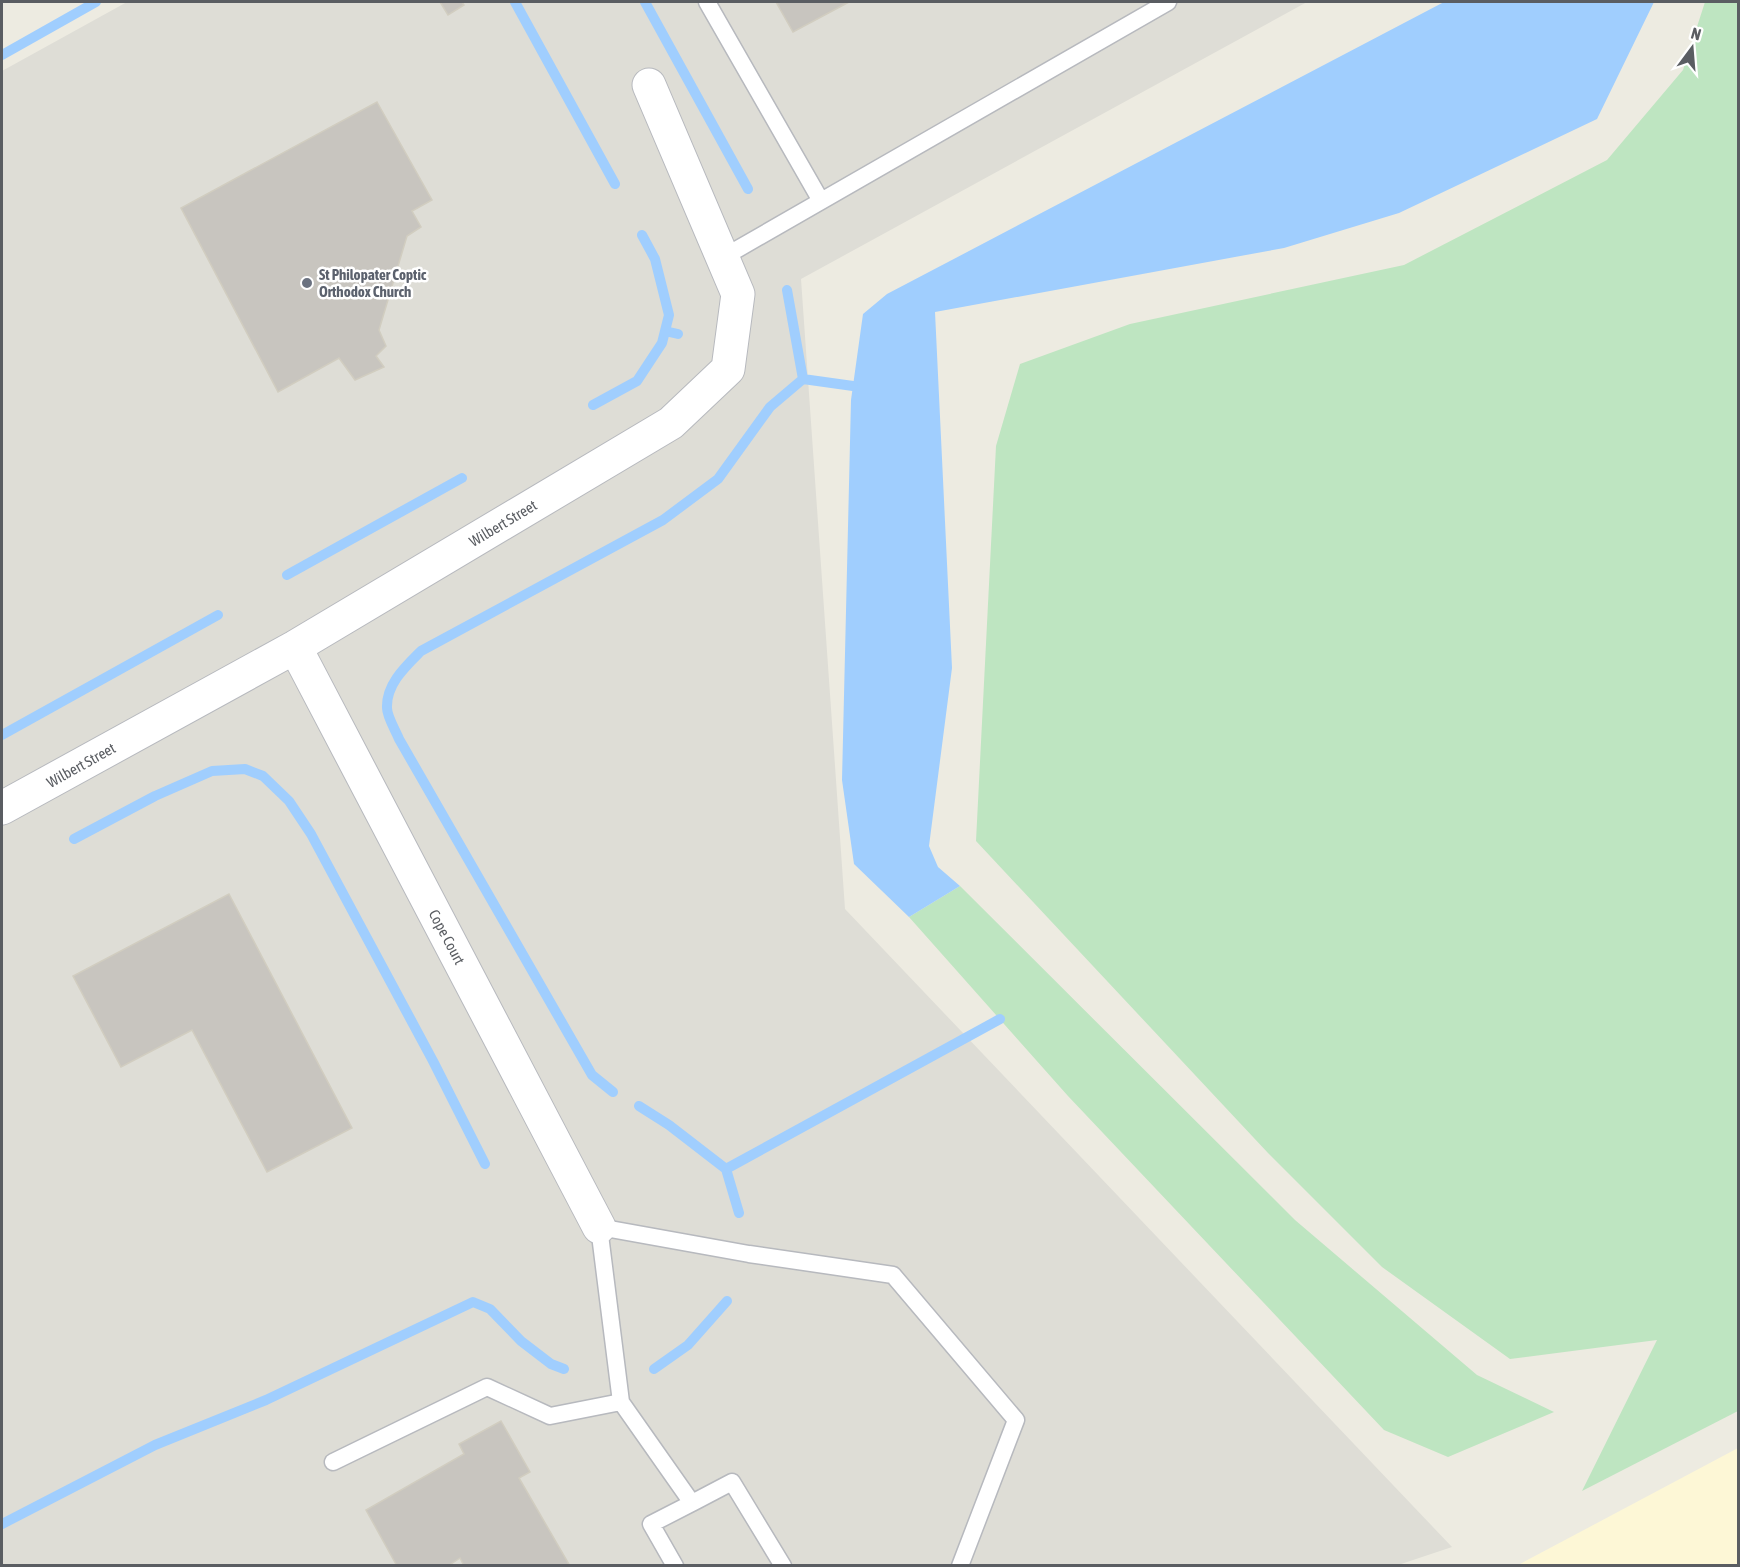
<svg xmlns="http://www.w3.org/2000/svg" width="1740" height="1567" font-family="'Asap Condensed',sans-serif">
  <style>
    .commercial { fill: #fdf7d6 }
    .industrial { fill: #deddd6 }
    .green { fill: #bee5c1 }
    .water { fill: #a0cefe }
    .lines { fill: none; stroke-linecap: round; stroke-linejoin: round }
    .stream { stroke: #a0cefe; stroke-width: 10 }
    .building { fill: #c8c5bf; stroke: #d1cdc0; stroke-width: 1.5 }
    .service-casing { stroke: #b7b9be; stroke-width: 19 }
    .minor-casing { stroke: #b7b9be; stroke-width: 35 }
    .service { stroke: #fff; stroke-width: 16 }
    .minor { stroke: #fff; stroke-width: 33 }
    .worship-dot { fill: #6b7280; stroke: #fff; stroke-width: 2 }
    .labels { text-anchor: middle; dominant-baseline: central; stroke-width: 5; stroke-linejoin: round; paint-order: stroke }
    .worship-label { font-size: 15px; font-weight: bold; fill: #5b616d; stroke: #fff; text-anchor: start }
    .street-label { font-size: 15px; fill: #5a5d62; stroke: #fff }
  </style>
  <rect width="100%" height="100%" fill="#edebe1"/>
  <path class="commercial" d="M1738,1448V1565H1516L1520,1564Z"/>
  <path class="industrial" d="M127,2H1307L801,279L845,909L1452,1547L1395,1566L2,1565V71Z"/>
  <path class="green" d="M1705,2H1738V1411L1582,1491L1657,1340L1510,1359L1382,1267L1268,1153L976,841L996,446L1020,364L1130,324L1404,265L1607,160L1683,70Z
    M960,886L1295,1220L1477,1375L1554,1412L1448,1457L1384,1430L1068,1096L909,917Z"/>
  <path class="water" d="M1444,2H1654L1597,119L1399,213L1284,248L935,312L952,668L929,846L938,867L960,886L909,917L854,864L842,780L851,400L863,314L887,294Z"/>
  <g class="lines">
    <path class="stream" d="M515,2L615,184
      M645,2L748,189
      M2,55L96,2
      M665,331L678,334
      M803,379L853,386
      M593,405L637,381L662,343L669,315L655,259L642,235
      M287,575L462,478
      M2,735L218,615
      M74,839L155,796L212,771L245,769L263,776L289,801L311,834L433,1061L485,1164
      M613,1092L592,1075L399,739C396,731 387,717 387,708C386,684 406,666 421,651L663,520L718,479L770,407L803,379L787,290
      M639,1106L669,1125L726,1169L739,1213
      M726,1169L1000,1019
      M654,1369L688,1345L727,1301
      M2,1524L155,1445L266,1400L473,1302L490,1309L521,1341L551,1364L564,1369"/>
  </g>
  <path class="building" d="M440,2H462L464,5L448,15Z
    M776,2H849L793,32Z
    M377,102L432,200L412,211L421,227L407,236L379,330L386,346L376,356L384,367L355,380L339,358L278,392L181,208Z
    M229,894L352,1128L267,1172L192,1030L121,1067L73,976Z
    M501,1421L530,1472L519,1478L570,1566H464L460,1558L448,1566H397L366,1510L464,1454L459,1444Z"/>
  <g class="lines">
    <g class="service-casing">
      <path id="service" d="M707,2L821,201
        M722,258L1168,2
        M621,1402L692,1503L732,1482L783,1566
        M333,1462L487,1387L550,1416L621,1402L599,1227L749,1254L893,1275L1016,1420L960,1566
        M675,1566L651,1524L692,1503"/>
    </g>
    <g class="minor-casing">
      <path id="minor" d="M295,647L599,1227
        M2,808L295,647L671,423L728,369L738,294L649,85"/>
    </g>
    <use href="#service" class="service"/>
    <use href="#minor" class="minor"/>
  </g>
  <circle class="worship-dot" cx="307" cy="283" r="6"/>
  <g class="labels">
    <g class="worship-label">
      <text x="319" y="274">St Philopater Coptic<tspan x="319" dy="17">Orthodox Church</tspan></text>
    </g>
    <g class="street-label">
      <text transform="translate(503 523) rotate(-31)">Wilbert Street</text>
      <text transform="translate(81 765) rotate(-29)">Wilbert Street</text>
      <text transform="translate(447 937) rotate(62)">Cope Court</text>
    </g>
  </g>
  <rect width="1740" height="1567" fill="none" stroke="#5a5d62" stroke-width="6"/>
  <g transform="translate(1692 48) rotate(16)" stroke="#ffffff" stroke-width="4.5" paint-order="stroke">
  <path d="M0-4.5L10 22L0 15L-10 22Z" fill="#5a5d62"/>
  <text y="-9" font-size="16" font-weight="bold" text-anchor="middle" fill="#5a5d62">N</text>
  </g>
</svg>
